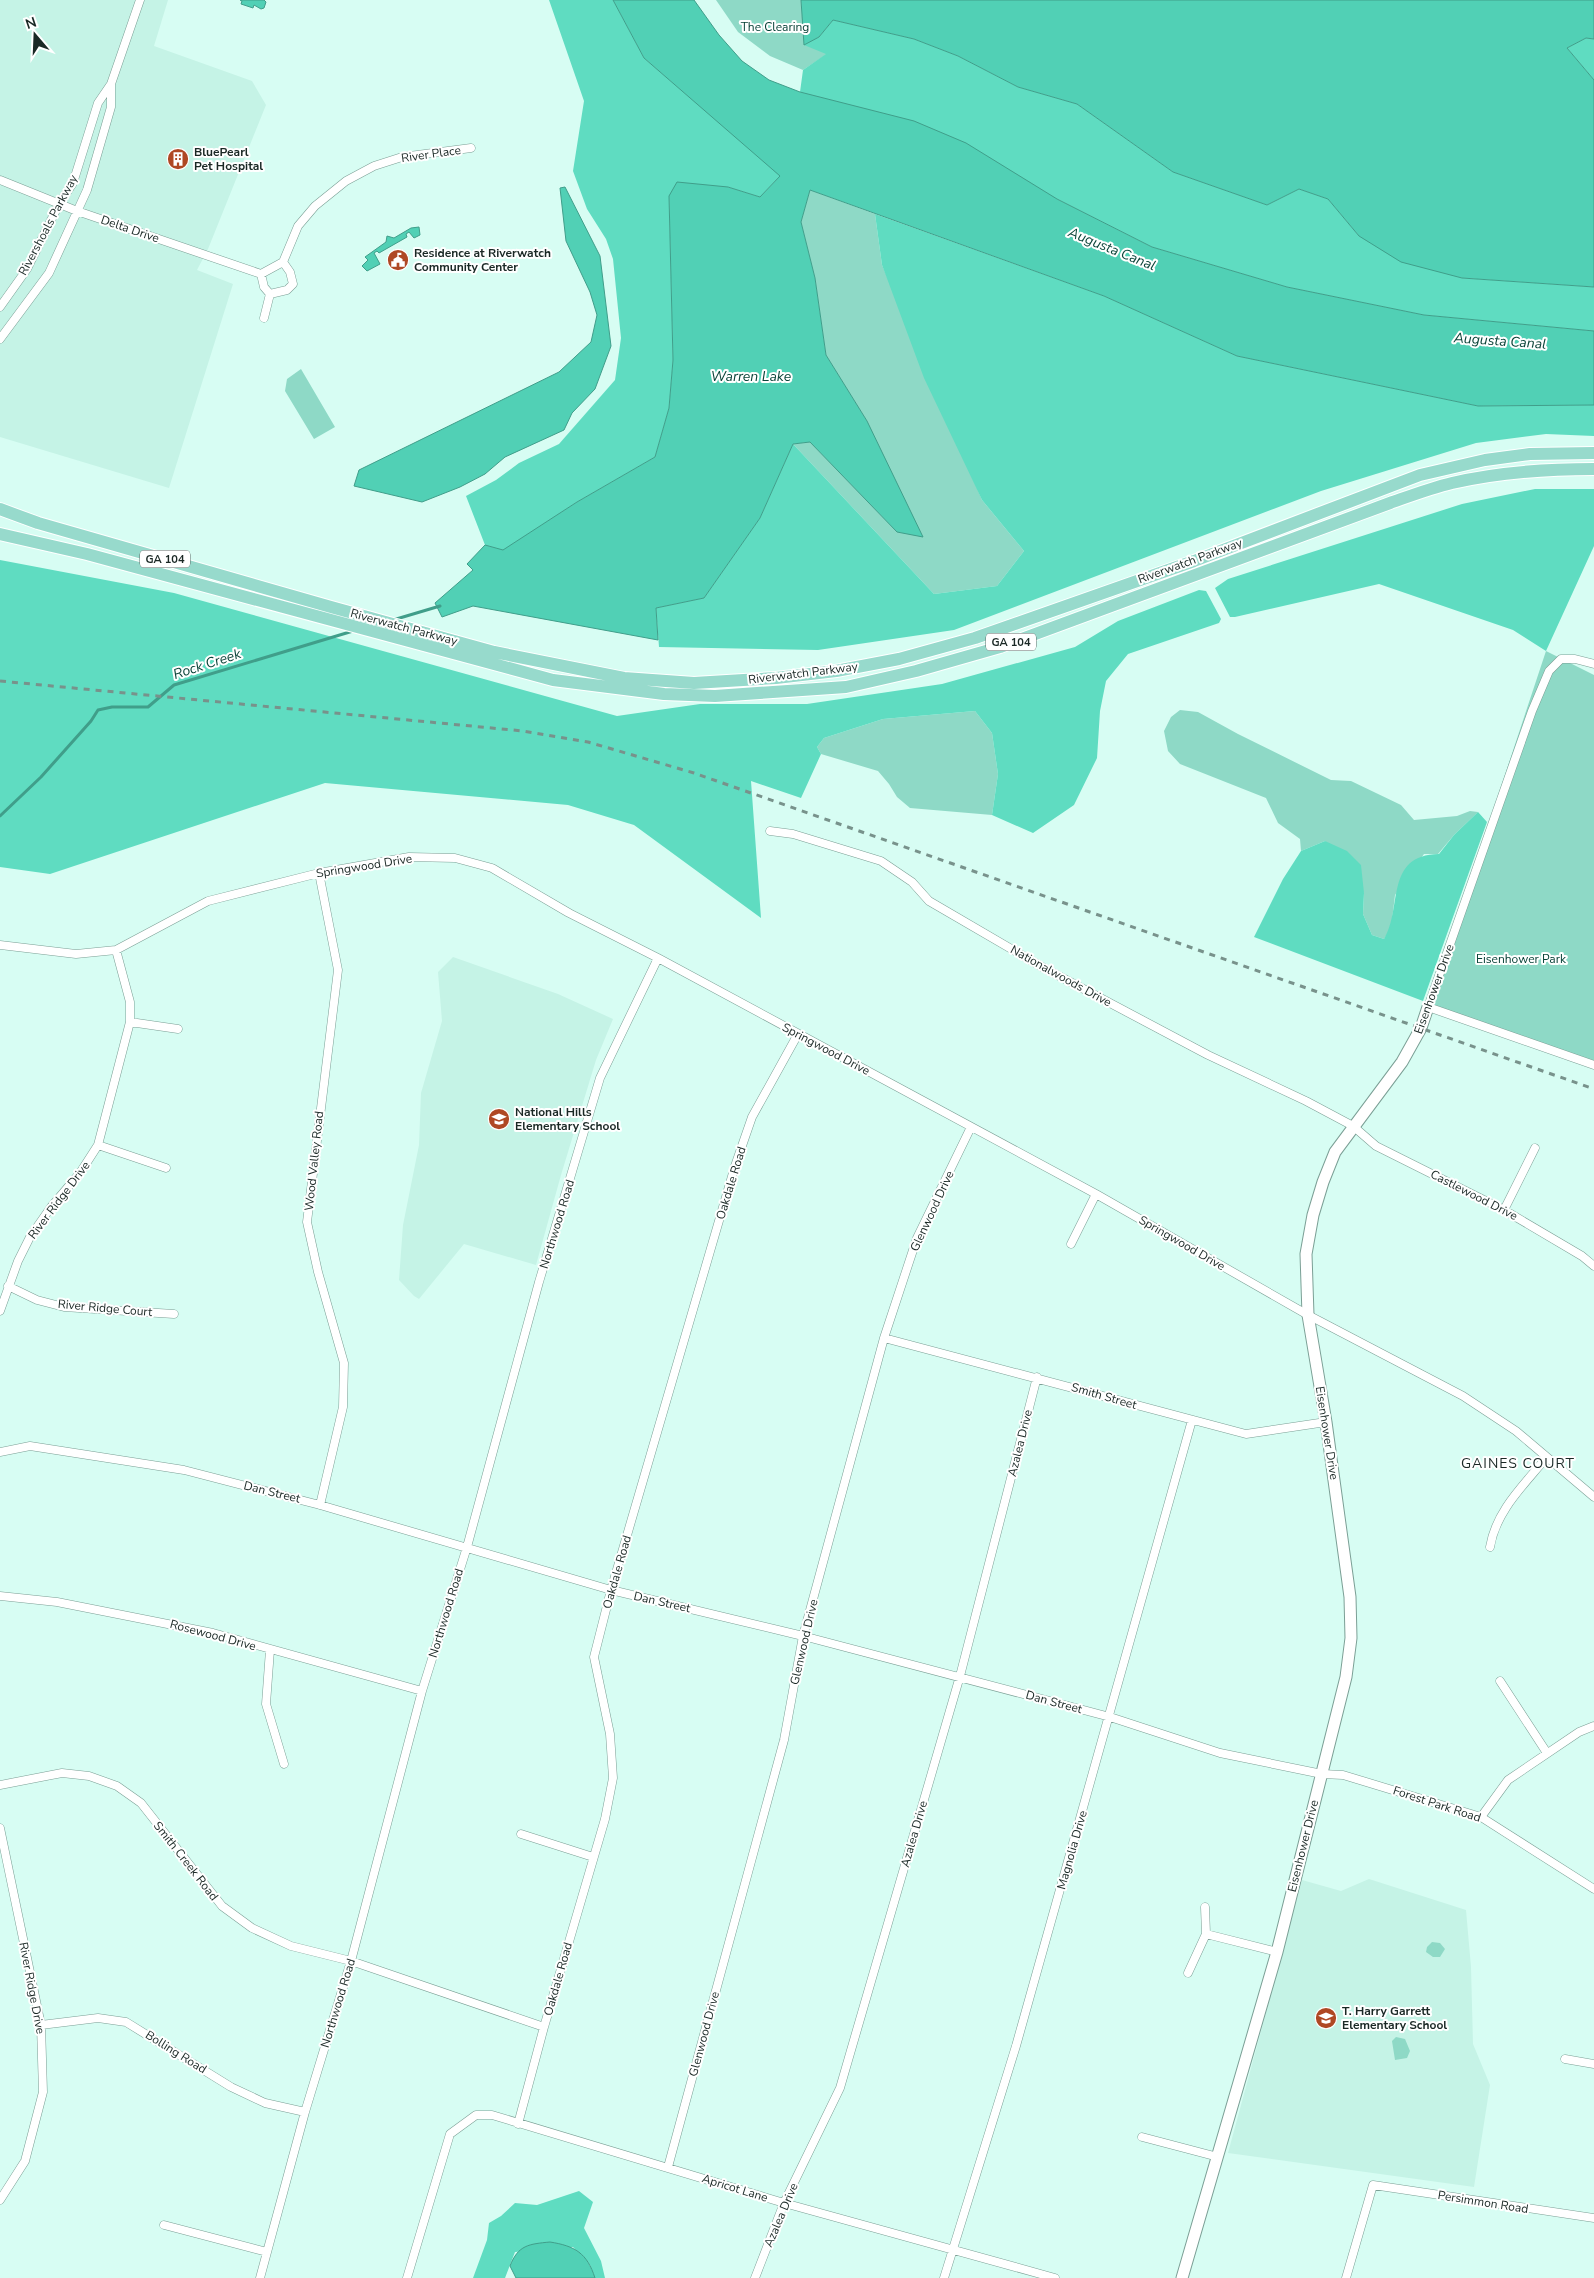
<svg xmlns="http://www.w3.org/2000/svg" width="1594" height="2278" font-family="'Nunito Sans',sans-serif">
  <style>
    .built { fill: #c5f3e6 }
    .green { fill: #8ed9c6 }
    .forest { fill: #5fdcc1 }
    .water { fill: #51d0b5; stroke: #409e8a }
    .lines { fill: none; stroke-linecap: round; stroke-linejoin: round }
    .stream { stroke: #409e8a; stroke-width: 3 }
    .street-casing { stroke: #7b9f95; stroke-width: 9 }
    .secondary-casing { stroke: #7b9f95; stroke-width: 13 }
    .primary-casing { stroke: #fff; stroke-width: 14 }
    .street { stroke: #fff; stroke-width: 8 }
    .secondary { stroke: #fff; stroke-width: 11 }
    .primary { stroke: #97dacc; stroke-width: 12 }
    .rail { stroke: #78928b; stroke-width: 3; stroke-dasharray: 6 6; stroke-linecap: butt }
    .labels { text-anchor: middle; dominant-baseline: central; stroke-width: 4; stroke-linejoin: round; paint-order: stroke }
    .shield { fill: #fff; stroke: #5f6866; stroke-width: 1 }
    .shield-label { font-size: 11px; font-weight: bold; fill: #1a2825 }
    .park-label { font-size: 12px; fill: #003c31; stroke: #fff }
    .poi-label { font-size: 12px; font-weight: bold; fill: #1a2825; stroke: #fff; text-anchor: start }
    .street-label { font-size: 12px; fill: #1a2825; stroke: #fff }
    .water-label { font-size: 14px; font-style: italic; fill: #0b4439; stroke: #fff }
    .neighbourhood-label { font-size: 14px; letter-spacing: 1px; fill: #1a2825; stroke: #fff }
  </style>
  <rect width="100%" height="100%" fill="#d7fdf3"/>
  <path class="built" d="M0,0H168L154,46L252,81L266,105L208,249L197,270L233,284L169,488L0,437Z
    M453,957L558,994L613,1019L596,1060L561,1175L536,1265L464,1244L419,1299L414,1296L399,1280L403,1225L419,1145L421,1093L442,1021L438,972Z
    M1369,1879L1466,1910L1471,1967L1473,2044L1490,2085L1474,2187L1228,2153L1302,1880L1341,1891Z"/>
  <path class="green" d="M716,0H801L802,16L827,54L803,70L770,56L738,32Z
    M810,190L875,214L882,265L982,500L1024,551L997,586L934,594L793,444L810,442L897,532L867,421L826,355L815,278L801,222Z
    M301,369L335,427L314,439L285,391L287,379Z
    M1546,651L1594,675V1066L1428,1007Z
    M1180,710L1198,712L1238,734L1331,780L1351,781L1401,805L1414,820L1457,816L1470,811L1478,812L1454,835L1438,854H1424L1395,895L1391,928L1384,939L1372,935L1363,914L1364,893L1325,841L1301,851L1300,839L1278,823L1266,798L1180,764L1168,751L1164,731L1171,717Z
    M975,711L992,733L998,774L992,815L910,808L897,797L889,784L878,771L821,754L817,747L824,738L883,719Z
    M1432,1942L1440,1943L1445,1949L1440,1957H1433L1426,1952L1427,1947Z
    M1396,2037L1405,2039L1410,2051L1407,2058L1395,2060L1392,2041Z"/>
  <path class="forest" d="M549,0H613L644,58L781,175L760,197L728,187L669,196L673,360L669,408L655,457L577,502L503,551L485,545L466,496L496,480L519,463L559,444L615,380L621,338L613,259L606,239L587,209L573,171L584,101Z
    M833,20L914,39L958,56L1018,87L1077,104L1173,172L1267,205L1299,189L1328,199L1359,236L1462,278L1594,287V331L1424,315L1287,287L1152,247L1057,199L800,92L803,70L826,54L804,45L819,37Z
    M1586,38L1594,39V80L1567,48Z
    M875,214L1104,296L1237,356L1478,406L1594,405V436L1546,434L1476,443L1321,491L954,630L818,650L659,647L656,608L704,598L760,518L793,444L934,594L997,586L1024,551L982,500L924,378L882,265Z
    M1535,489H1594V546L1546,651L1513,630L1379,584L1235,617H1230L1215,588L1228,579L1462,504Z
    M0,560L174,593L617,716L700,704H807L942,684L1075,647L1118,621L1199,590L1206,591L1221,619L1219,623L1128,654L1106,681L1100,711L1097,758L1074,805L1033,833L992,815L998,774L992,733L975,711L883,719L824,738L817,747L821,754L801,798L751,781L761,918L634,825L568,805L325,783L50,874L0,867Z
    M1478,812L1487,822L1423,1001L1254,937L1283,879L1301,851L1325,841L1347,851L1361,865L1364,893L1363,914L1372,935L1384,939C1403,908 1384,855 1439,854L1454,835Z
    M579,2191L593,2202L584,2228L601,2261L605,2278H594L590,2265L573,2247L515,2252L505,2278H473L487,2240L489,2223L501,2216L515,2203L537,2205Z"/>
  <path class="water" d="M240,0H264L266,2L264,8L261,9L254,5L253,8L241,4L242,1Z
    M613,0H694L719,35L742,61L769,80L800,92L914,121L966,143L1057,199L1152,247L1287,287L1424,315L1594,331V405L1478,406L1237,356L1104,296L810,190L801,222L815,278L826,355L867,421L923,537L897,532L810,442L793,444L760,518L704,598L656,608L658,640L473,606L442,617L435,603L473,570L467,564L485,545L503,550L577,502L655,457L669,408L673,360L669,196L677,182L728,187L760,197L780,176L644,58Z
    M801,0H1594V39L1586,38L1567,48L1594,80V287L1462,278L1401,262L1359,236L1328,199L1299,189L1267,205L1173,172L1077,104L1018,87L958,56L914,39L833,20L819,37L804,45Z
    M565,187L600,256L611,346L595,389L572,413L564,430L505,457L485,474L460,487L422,502L354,486L359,470L559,372L591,342L597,315L590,292L566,241L560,188Z
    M419,227L420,235L414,238L409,232L406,234L407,237L379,253L377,251L374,253L380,264L367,271L362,266L368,260L365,257L386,242L387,236L394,238L411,228Z
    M550,2242C575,2246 587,2253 595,2278H516L510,2266C518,2245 529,2244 550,2242Z"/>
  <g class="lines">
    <path class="stream" d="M393,620L440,606
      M0,816L41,777L91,721L98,710L112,707H148L174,685L353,631"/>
    <g class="street-casing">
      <path id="street" d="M0,180L77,211L261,274
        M261,274L283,262L298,226L315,206L346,181L374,166L402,157L471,148
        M261,274L264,287L270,294L287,290L293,284L290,272L283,262
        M0,307L27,269L59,204L73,183L98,103L111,84
        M264,318L270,294
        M0,339L49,273L87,190L111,107V84L140,0
        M1594,664L1575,659H1561L1549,671L1532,711L1428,1007L1594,1065
        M770,831L793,834L881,861L912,882L929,901L1044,968L1208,1055L1306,1101L1353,1126L1376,1146L1504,1210L1582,1256L1594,1266
        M319,873L338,970L307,1222L318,1272L344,1363L343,1407L320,1505
        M0,945L76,954L116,950L208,901L319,873L409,857L455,858L492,868L569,913L658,958L1096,1194L1308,1315L1463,1396L1516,1431L1594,1497
        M130,1022L178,1029
        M98,1145L166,1168
        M1504,1210L1535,1148
        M1071,1244L1096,1194
        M8,1286L37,1300L64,1307L174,1314
        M0,1311L18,1261L30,1237L51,1207L80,1173L98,1145L130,1022V1002L116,950
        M884,1338L1246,1434L1326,1422
        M0,1452L30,1446L184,1470L320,1505L611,1590L803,1636L1110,1717L1220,1753L1322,1774L1343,1775L1481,1817L1594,1889
        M1490,1547C1496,1511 1523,1486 1546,1458
        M0,1596L57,1602L213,1633L422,1691
        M270,1650L266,1704L284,1764
        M1500,1681L1547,1753
        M0,1785L62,1773L89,1776L117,1786L141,1803L222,1906L252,1928L291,1946L351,1961L544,2027
        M1481,1817L1508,1780L1579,1732L1594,1726
        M0,1828L41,2025L43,2092L25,2161L0,2200
        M521,1834L593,1857
        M1206,1934L1277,1952
        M1188,1973L1206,1934L1205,1907
        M41,2025L98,2018L126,2022L231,2087L265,2103L305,2112
        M1565,2059L1594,2064
        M518,2124L544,2027L605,1819L613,1778L610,1734L594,1657L611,1590L735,1166L752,1117L798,1034
        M1142,2137L1218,2157
        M668,2167L784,1740L803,1636L884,1338L917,1238L971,1127
        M164,2225L267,2252
        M260,2278L305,2112L351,1961L422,1691L467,1547L539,1282L600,1078L658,958
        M407,2278L450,2134L476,2115H492L784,2203L1055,2278
        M755,2278L784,2203L840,2088L960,1676L1037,1377
        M944,2278L1016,2046L1192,1420
        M1346,2278L1373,2185L1594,2218"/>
    </g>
    <g class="secondary-casing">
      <path id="secondary" d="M1182,2278L1277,1952L1346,1677L1351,1638L1350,1597L1326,1422L1308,1315L1306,1254L1313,1215L1323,1182L1335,1152L1402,1062L1421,1028L1428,1007"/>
    </g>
    <g class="primary-casing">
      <path id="primary" d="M0,509L38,523L331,607L494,652L624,678L694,683L776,678L836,671L899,659L975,638L1194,561L1420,475L1485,460L1530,454L1594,453
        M0,534L87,554L553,680L664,694L715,696L846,687L916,671L1000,647L1390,503C1410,496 1431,488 1452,483C1499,472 1546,469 1594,469"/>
    </g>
    <use href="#street" class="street"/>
    <use href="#secondary" class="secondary"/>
    <use href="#primary" class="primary"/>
    <path class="rail" d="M0,681L523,731L588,742L694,773L1594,1089"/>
  </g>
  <defs>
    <g id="building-disc" transform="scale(1.125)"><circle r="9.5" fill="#af4824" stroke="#fff"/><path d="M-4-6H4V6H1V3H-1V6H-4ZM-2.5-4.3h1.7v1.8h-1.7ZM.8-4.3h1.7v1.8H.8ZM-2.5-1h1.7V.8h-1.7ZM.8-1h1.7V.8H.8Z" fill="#fff"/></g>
    <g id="civic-disc" transform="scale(1.125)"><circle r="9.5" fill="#af4824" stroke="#fff"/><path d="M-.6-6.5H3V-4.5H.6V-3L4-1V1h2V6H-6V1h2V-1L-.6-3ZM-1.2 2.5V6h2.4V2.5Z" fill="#fff"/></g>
    <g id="school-disc" transform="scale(1.125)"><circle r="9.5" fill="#af4824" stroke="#fff"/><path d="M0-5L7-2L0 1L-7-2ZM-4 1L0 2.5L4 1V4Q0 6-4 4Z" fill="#fff"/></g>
  </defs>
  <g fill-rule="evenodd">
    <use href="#building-disc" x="178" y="159"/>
    <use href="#civic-disc" x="398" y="260"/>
    <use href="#school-disc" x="499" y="1119"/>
    <use href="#school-disc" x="1326" y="2018"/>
  </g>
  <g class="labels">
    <g class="shield">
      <rect x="140" y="550.5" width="50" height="17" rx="4"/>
      <rect x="986" y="633.5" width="50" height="17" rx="4"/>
    </g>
    <g class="shield-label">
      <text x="165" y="559">GA 104</text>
      <text x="1011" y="642">GA 104</text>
    </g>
    <g class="park-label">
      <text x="775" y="27">The Clearing</text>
      <text x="1521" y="959">Eisenhower Park</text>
    </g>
    <g class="poi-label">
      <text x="194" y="152">BluePearl<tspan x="194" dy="14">Pet Hospital</tspan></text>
      <text x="414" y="253">Residence at Riverwatch<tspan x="414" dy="14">Community Center</tspan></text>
      <text x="515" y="1112">National Hills<tspan x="515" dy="14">Elementary School</tspan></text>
      <text x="1342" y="2011">T. Harry Garrett<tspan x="1342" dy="14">Elementary School</tspan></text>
    </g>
    <g class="street-label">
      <text transform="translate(431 154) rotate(-8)">River Place</text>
      <text transform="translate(48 225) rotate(-62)">Rivershoals Parkway</text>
      <text transform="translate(130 229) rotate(19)">Delta Drive</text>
      <text transform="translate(1190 561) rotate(-20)">Riverwatch Parkway</text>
      <text transform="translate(404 627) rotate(15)">Riverwatch Parkway</text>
      <text transform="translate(803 673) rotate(-7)">Riverwatch Parkway</text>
      <text transform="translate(364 866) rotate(-9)">Springwood Drive</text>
      <text transform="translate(1061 976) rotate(29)">Nationalwoods Drive</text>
      <text transform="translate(1434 989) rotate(-70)">Eisenhower Drive</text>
      <text transform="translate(826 1049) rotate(28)">Springwood Drive</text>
      <text transform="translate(314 1161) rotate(-84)">Wood Valley Road</text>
      <text transform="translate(731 1183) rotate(-73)">Oakdale Road</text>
      <text transform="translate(1474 1195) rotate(27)">Castlewood Drive</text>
      <text transform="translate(59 1200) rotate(-53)">River Ridge Drive</text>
      <text transform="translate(932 1211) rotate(-65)">Glenwood Drive</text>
      <text transform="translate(557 1224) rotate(-73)">Northwood Road</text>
      <text transform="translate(1182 1243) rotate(30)">Springwood Drive</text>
      <text transform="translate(105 1308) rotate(5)">River Ridge Court</text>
      <text transform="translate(1104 1396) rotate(16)">Smith Street</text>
      <text transform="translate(1327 1433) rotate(81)">Eisenhower Drive</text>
      <text transform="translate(1020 1443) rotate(-76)">Azalea Drive</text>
      <text transform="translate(272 1492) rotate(14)">Dan Street</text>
      <text transform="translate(617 1572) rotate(-74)">Oakdale Road</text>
      <text transform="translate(662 1602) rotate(13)">Dan Street</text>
      <text transform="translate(446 1613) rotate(-73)">Northwood Road</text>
      <text transform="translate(213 1635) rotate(15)">Rosewood Drive</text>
      <text transform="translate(804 1642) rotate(-77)">Glenwood Drive</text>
      <text transform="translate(1054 1702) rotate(15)">Dan Street</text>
      <text transform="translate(1437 1804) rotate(18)">Forest Park Road</text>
      <text transform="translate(914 1834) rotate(-74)">Azalea Drive</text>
      <text transform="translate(1303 1846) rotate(-76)">Eisenhower Drive</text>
      <text transform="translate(1072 1850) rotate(-74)">Magnolia Drive</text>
      <text transform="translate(186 1861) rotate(52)">Smith Creek Road</text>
      <text transform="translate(558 1979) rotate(-74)">Oakdale Road</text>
      <text transform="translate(32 1988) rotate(79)">River Ridge Drive</text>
      <text transform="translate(338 2003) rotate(-73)">Northwood Road</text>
      <text transform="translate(704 2034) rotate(-75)">Glenwood Drive</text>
      <text transform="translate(176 2052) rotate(32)">Bolling Road</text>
      <text transform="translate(735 2188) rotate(17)">Apricot Lane</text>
      <text transform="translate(1483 2202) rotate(9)">Persimmon Road</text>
      <text transform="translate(781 2215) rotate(-67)">Azalea Drive</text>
    </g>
    <g class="water-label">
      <text transform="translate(1112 249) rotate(22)">Augusta Canal</text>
      <text transform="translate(1500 341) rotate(4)">Augusta Canal</text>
      <text x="751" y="376">Warren Lake</text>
      <text transform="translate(207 664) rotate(-18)">Rock Creek</text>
    </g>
    <g class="neighbourhood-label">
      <text x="1518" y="1463">GAINES COURT</text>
    </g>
  </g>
  <g transform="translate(35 35) rotate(341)" stroke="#ffffff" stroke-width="4" paint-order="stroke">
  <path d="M0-4L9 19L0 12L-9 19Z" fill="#1a2825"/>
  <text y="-8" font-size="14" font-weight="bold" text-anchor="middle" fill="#1a2825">N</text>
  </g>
</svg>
